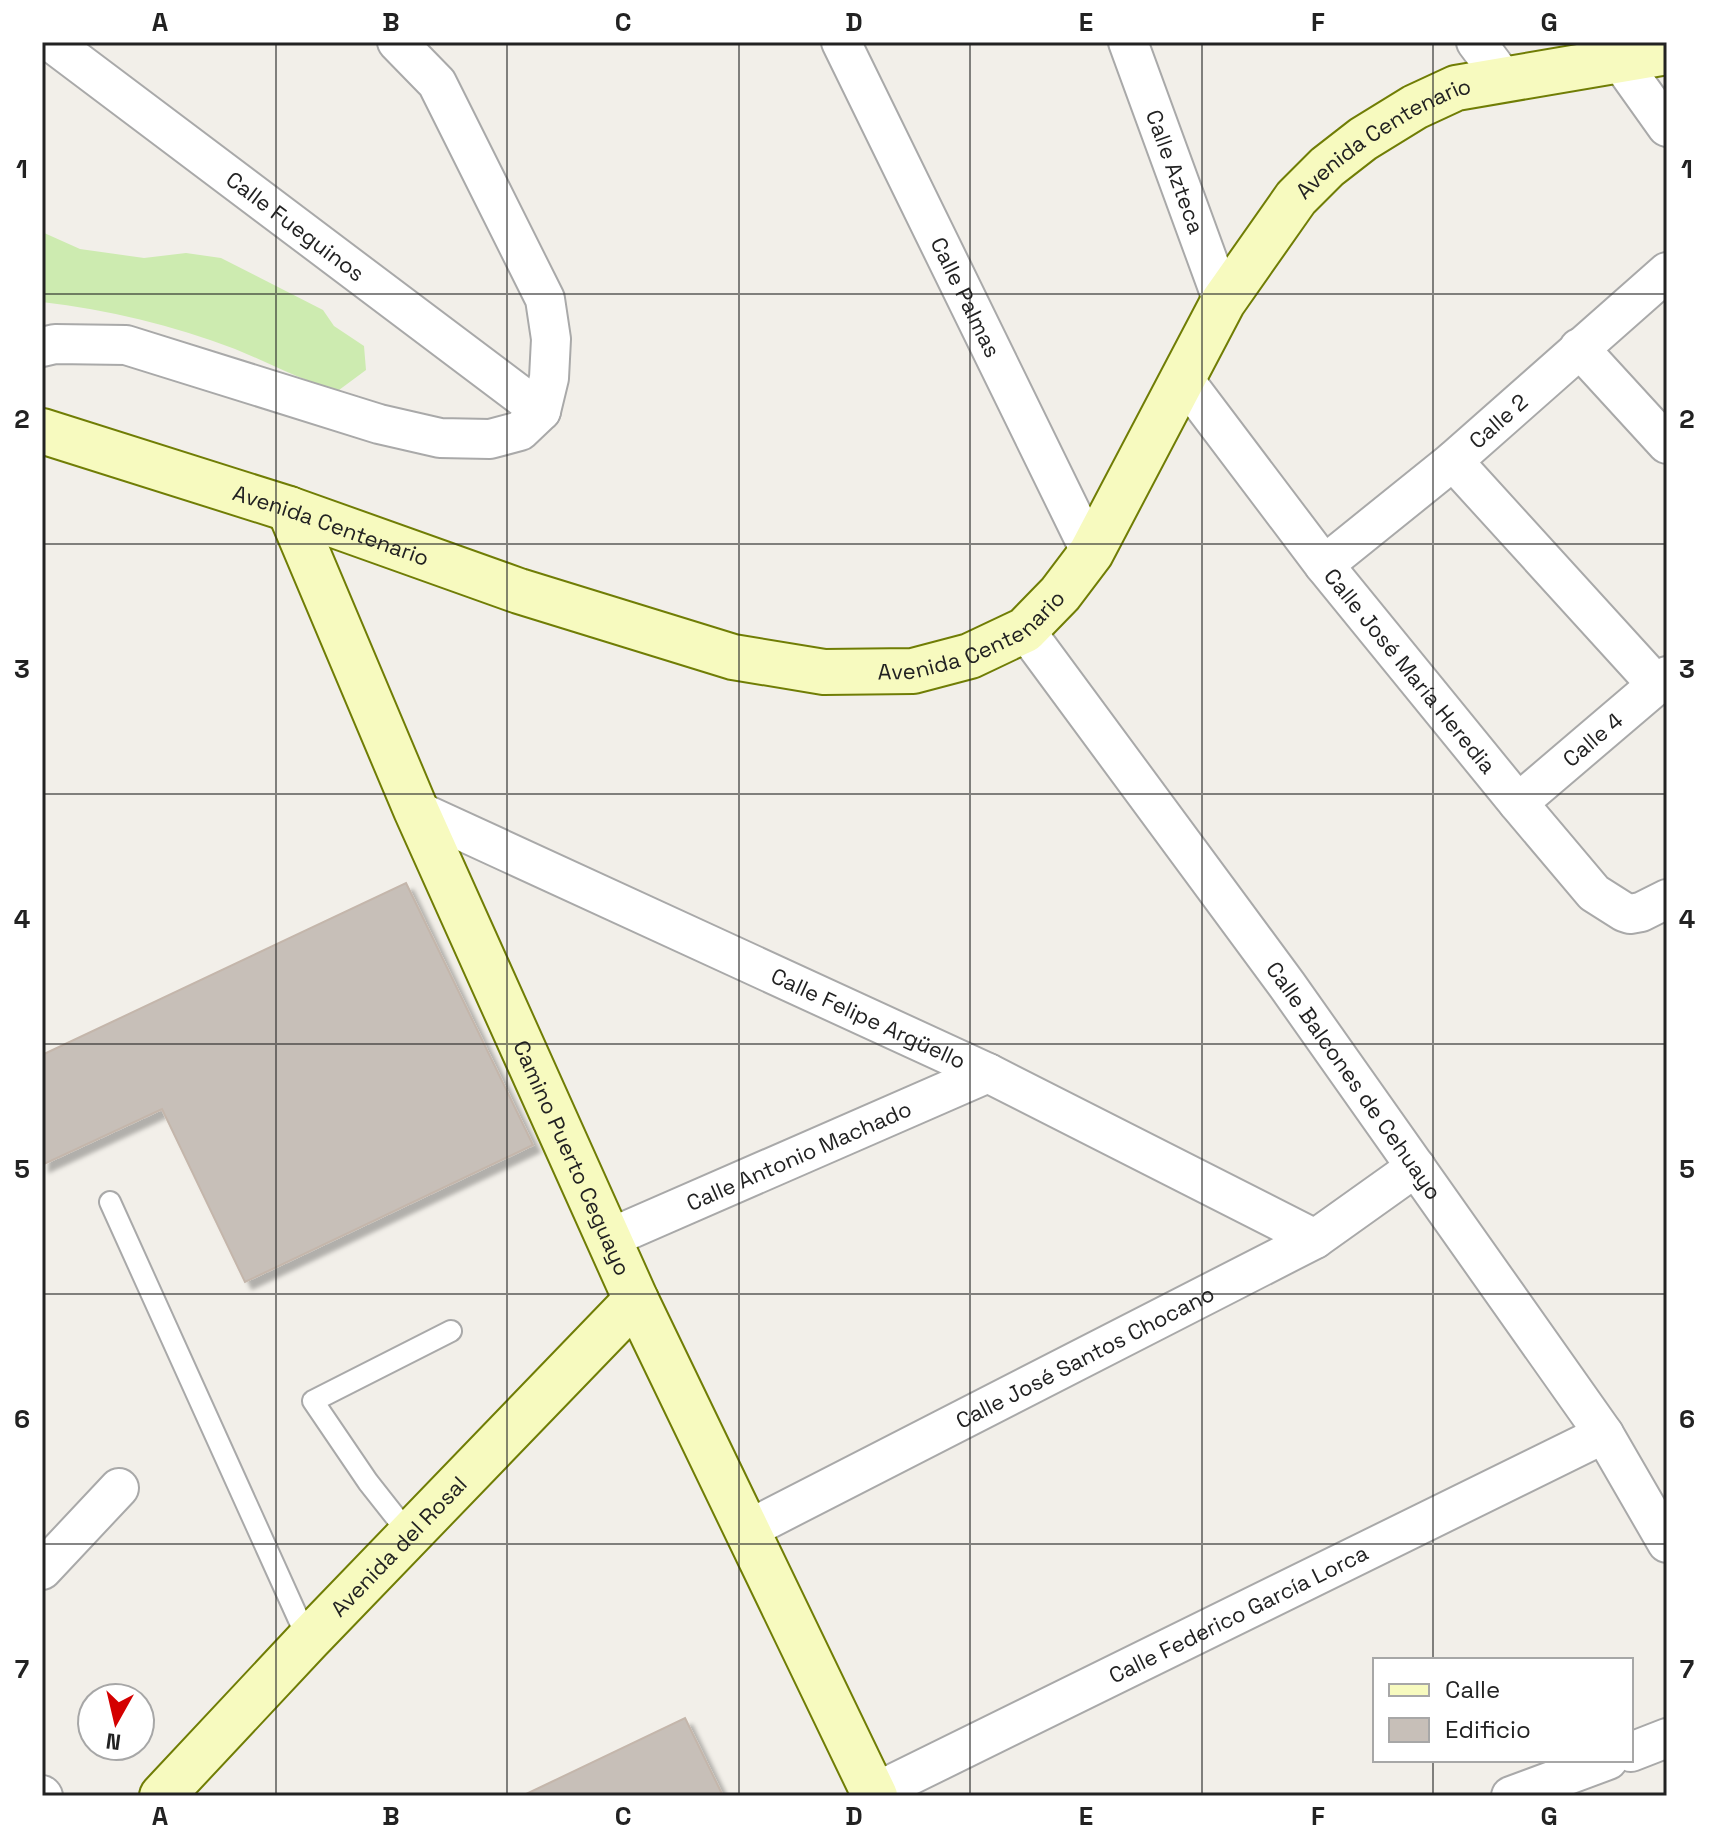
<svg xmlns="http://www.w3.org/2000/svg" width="1709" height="1838" font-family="'Space Grotesk',sans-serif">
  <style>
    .grass { fill: #cdebb0 }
    .building { fill: #c7bfb8; stroke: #c4b6ab; stroke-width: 2; filter: url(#shadow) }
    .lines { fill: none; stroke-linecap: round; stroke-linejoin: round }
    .lane-casing { stroke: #a9a9a9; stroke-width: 24 }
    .street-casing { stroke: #a9a9a9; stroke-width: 42 }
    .secondary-casing { stroke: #707d05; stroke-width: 48 }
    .lane { stroke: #fff; stroke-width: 20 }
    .street { stroke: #fff; stroke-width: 38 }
    .secondary { stroke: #f7fabf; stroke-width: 44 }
    .grid { fill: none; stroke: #222; stroke-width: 2; stroke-opacity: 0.55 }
    .labels { text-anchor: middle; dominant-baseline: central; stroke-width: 6; stroke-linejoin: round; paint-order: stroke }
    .street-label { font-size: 22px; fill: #222; stroke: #fff }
    .neatline { fill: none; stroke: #222; stroke-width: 3 }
    .grid-label { font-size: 26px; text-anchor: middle; font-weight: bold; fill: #222 }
  </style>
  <defs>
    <filter id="shadow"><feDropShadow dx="7" dy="7" stdDeviation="2" flood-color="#0004"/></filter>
  </defs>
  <rect width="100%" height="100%" fill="#f2efe9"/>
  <path class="grass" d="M42,232L80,249L144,258L186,253L221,258L323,310L334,326L364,346L366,370L339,390C303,382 270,363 235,349C173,325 108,310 42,302Z"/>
  <path class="building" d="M406,883L533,1145L245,1282L162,1109L42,1165V1055Z
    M685,1718L723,1796H522Z"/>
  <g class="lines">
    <g class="lane-casing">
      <path id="lane" d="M110,1202L308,1640
        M409,1534L368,1482L313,1401L451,1331"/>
    </g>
    <g class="street-casing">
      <g id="street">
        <path id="s1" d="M51,42L541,411"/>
        <path id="s2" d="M841,42L1091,553"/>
        <path id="s3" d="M1128,42L1223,302"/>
        <path d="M1476,42L1503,78"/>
        <path d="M1620,61L1667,127"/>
        <path d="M42,347L55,344L126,345L379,424L440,438L490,439L520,431L541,411L549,378L551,339L545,299L437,83L397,42"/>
        <path d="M1579,348L1667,444"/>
        <path id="s4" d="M1182,377L1324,565L1518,803L1594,893L1624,912L1630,914L1641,912L1667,899"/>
        <path d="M1453,461L1657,685"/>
        <path id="s5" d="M1324,565L1453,461L1667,272"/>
        <path id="s6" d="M1025,630L1287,985L1604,1434L1667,1543"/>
        <path id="s7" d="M1518,803L1667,676"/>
        <path id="s8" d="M416,810L988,1073L1315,1239"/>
        <path id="s9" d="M610,1238L988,1073"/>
        <path id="s10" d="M745,1531L1315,1239L1416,1167"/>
        <path d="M42,1570L119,1488"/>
        <path d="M1631,1752L1667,1738"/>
        <path id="s11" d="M874,1793L1604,1434"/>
        <path d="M42,1795L43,1796"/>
        <path d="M1511,1796L1608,1760"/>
      </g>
    </g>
    <g class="secondary-casing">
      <g id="secondary">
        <path id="s12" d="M42,431L289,509L519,591L733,657L824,672L913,671L970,656L1025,630L1060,594L1091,553L1223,302L1296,198L1327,167L1363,139L1415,107L1456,88L1667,52"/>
        <path id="s13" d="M289,509L416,810L636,1300L875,1796"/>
        <path id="s14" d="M162,1796L308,1640L636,1300"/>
      </g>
    </g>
    <use href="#lane" class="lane"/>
    <use href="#street" class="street"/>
    <use href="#secondary" class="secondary"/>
  </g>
  <path class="grid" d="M276,42V1796M507,42V1796M739,42V1796M970,42V1796M1202,42V1796M1433,42V1660M42,294H1667M42,544H1667M42,794H1667M42,1044H1667M42,1294H1667M42,1544H1667M1433,1760V1796"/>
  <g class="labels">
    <g class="street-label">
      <text stroke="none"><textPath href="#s12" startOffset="1648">Avenida Centenario</textPath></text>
      <text stroke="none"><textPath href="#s3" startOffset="138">Calle Azteca</textPath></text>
      <text stroke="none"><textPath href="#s1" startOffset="306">Calle Fueguinos</textPath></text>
      <text stroke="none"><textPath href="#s2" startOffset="284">Calle Palmas</textPath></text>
      <text stroke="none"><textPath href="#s5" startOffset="226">Calle 2</textPath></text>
      <text stroke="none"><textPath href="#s12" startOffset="304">Avenida Centenario</textPath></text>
      <text stroke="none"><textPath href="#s12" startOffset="976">Avenida Centenario</textPath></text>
      <text stroke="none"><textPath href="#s4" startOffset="372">Calle José María Heredia</textPath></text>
      <text stroke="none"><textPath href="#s7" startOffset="98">Calle 4</textPath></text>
      <text stroke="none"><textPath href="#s8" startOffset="498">Calle Felipe Argüello</textPath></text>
      <text stroke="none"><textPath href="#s6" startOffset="558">Calle Balcones de Cehuayo</textPath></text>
      <text stroke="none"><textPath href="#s9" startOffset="206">Calle Antonio Machado</textPath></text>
      <text stroke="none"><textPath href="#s13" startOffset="708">Camino Puerto Ceguayo</textPath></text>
      <text stroke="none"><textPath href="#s10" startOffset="382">Calle José Santos Chocano</textPath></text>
      <text stroke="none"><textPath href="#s14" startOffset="344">Avenida del Rosal</textPath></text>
      <text stroke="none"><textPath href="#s11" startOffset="406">Calle Federico García Lorca</textPath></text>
    </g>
  </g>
  <rect width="1709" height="1838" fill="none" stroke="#ffffff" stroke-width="88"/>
  <rect x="1373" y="1658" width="260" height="104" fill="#ffffff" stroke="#a7a7a7" stroke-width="2"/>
  <rect x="1389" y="1684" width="40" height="12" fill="#f7fabf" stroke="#a7a7a7" stroke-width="2"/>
  <text x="1445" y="1698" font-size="24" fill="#222222">Calle</text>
  <rect x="1389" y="1718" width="40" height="24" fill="#c7bfb8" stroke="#a7a7a7" stroke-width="2"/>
  <text x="1445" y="1738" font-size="24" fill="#222222">Edificio</text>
  <g transform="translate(116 1722) rotate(188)"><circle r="38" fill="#ffffff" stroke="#a7a7a7" stroke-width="2"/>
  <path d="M0-6L14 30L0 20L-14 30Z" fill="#d40000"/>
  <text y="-12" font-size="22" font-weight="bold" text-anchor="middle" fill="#222222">N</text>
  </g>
  <rect x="44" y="44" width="1621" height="1750" class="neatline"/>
  <g class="grid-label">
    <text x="160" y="31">A</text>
    <text x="391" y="31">B</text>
    <text x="623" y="31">C</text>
    <text x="854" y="31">D</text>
    <text x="1086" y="31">E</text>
    <text x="1318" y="31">F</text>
    <text x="1549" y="31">G</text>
    <text x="22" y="178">1</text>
    <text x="1687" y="178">1</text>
    <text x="22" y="428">2</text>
    <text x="1687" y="428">2</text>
    <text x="22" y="678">3</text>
    <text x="1687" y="678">3</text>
    <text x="22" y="928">4</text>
    <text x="1687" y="928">4</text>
    <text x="22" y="1178">5</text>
    <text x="1687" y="1178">5</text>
    <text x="22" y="1428">6</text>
    <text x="1687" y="1428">6</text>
    <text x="22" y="1678">7</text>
    <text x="1687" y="1678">7</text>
    <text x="160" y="1825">A</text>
    <text x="391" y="1825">B</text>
    <text x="623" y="1825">C</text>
    <text x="854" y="1825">D</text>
    <text x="1086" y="1825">E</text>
    <text x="1318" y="1825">F</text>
    <text x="1549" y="1825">G</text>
  </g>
</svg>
